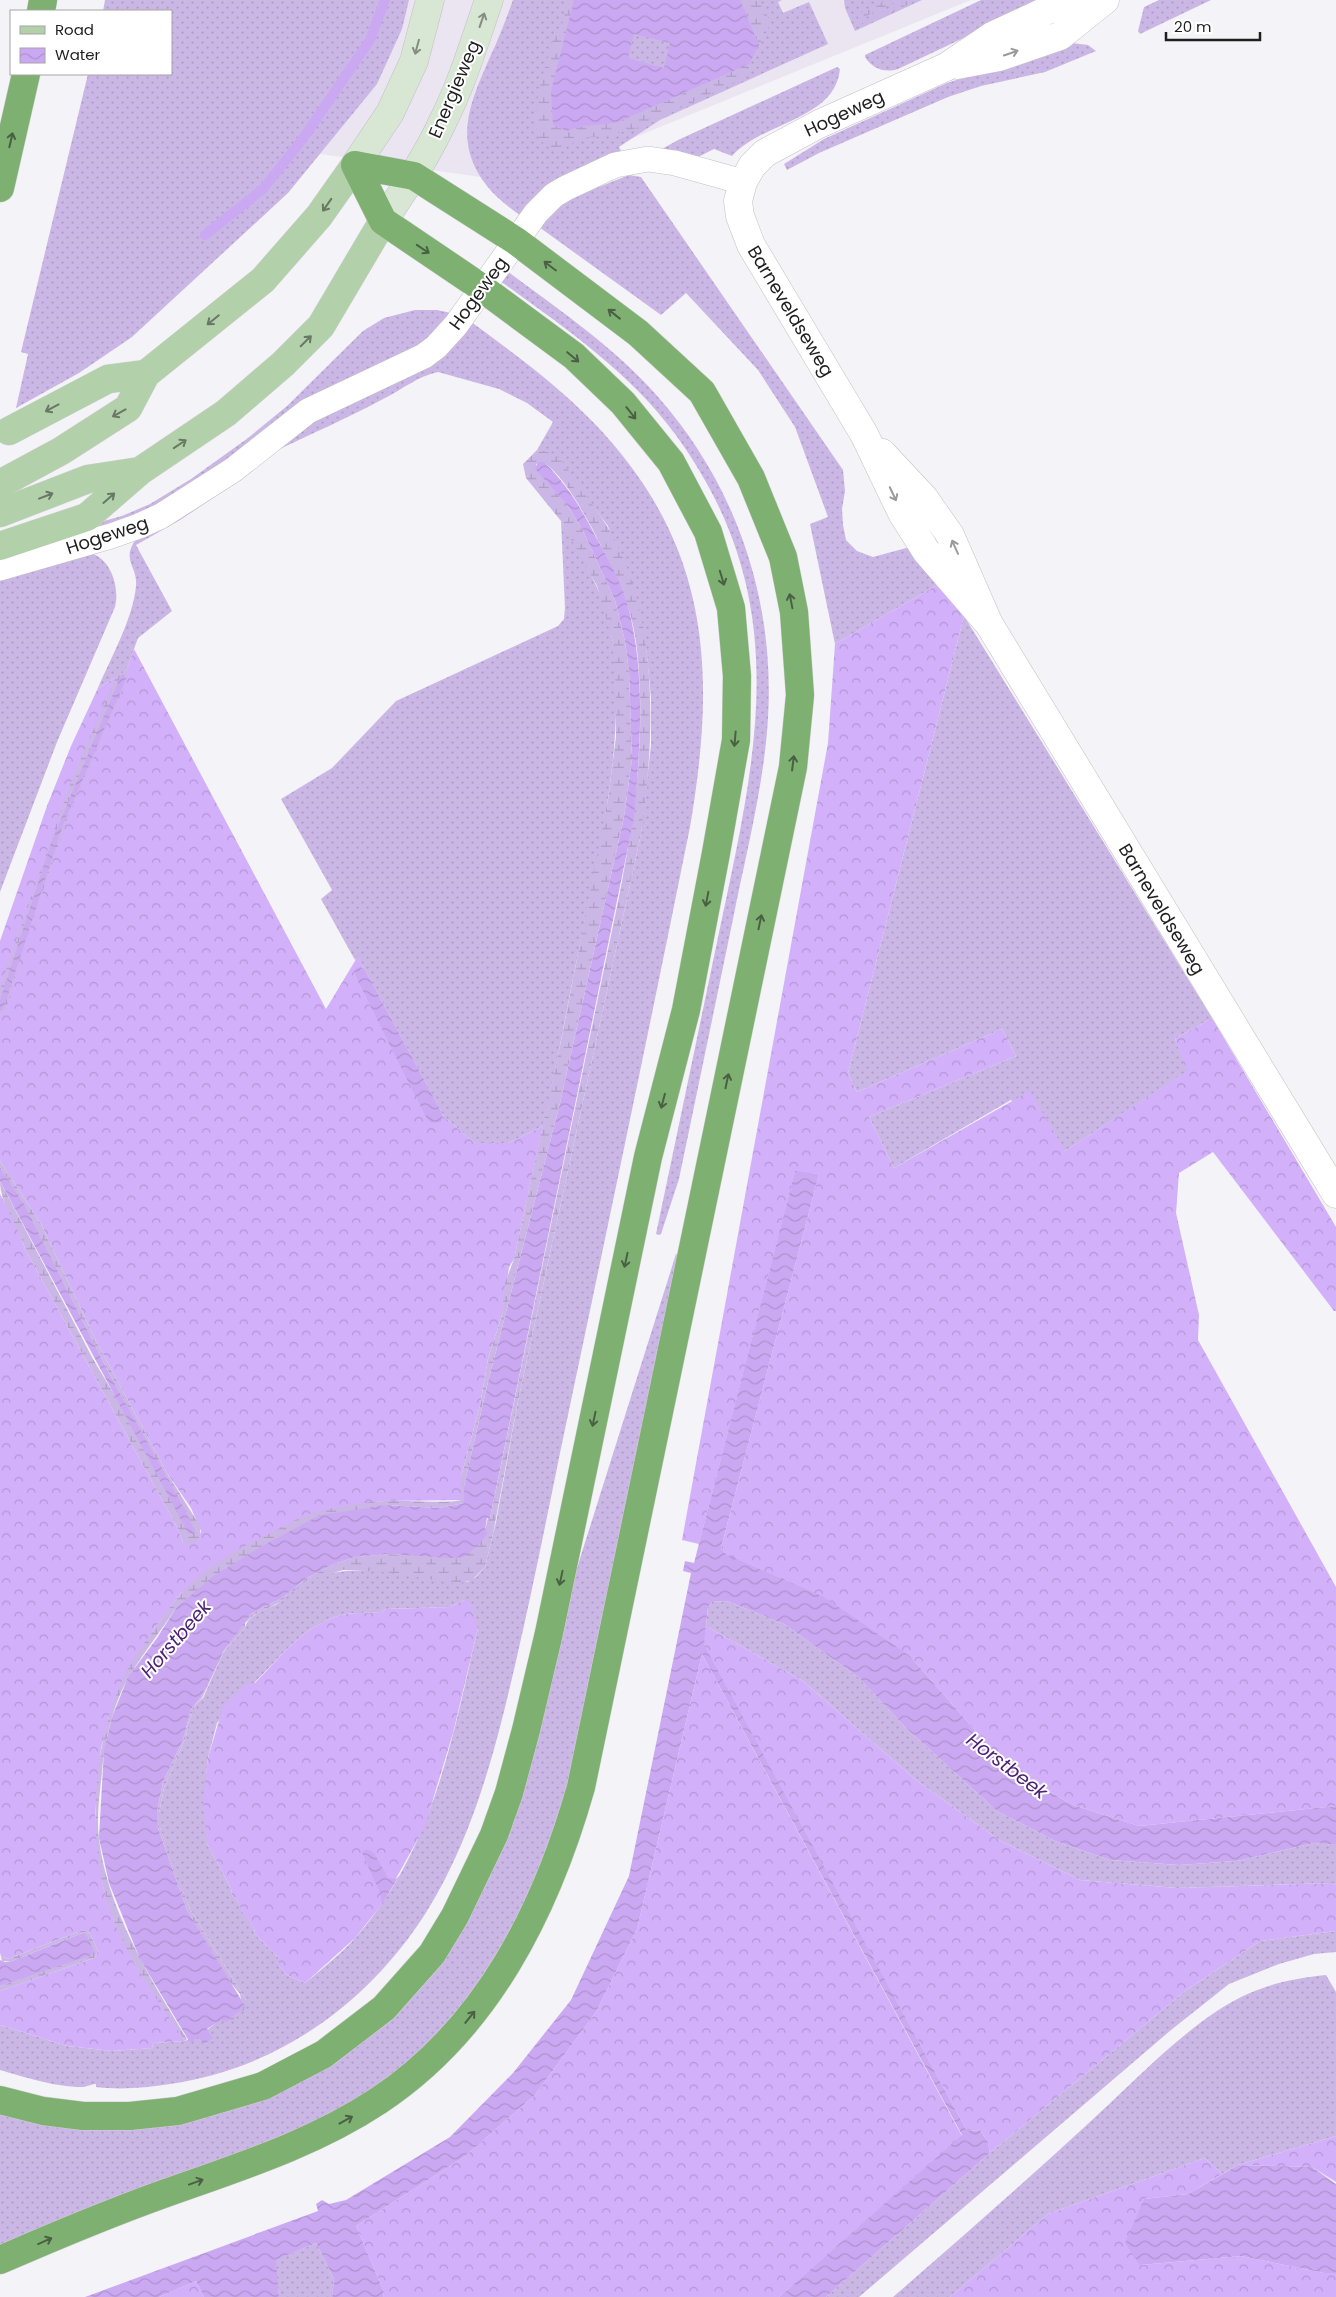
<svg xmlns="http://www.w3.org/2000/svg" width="1336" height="2297" font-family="Poppins,sans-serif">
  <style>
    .built { fill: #eae5f0 }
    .grass { fill: url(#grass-dots); fill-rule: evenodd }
    .forest { fill: url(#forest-crowns) }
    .wetland { fill: url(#wetland-marsh) }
    .water { fill: url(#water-waves); fill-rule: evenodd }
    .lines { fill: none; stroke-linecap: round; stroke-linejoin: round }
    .stream { stroke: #cba9f2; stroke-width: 10 }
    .minor-casing { stroke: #c1c0c4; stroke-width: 26 }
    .tertiary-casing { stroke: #c1c0c4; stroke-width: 29 }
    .secondary-casing { stroke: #c1c0c4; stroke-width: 29 }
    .primary-casing { stroke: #d2d2d2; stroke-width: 29 }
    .motorway-casing { stroke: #d2d2d2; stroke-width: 29 }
    .minor { stroke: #fff; stroke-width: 25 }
    .tertiary { stroke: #fff; stroke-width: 28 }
    .secondary { stroke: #d8e7d4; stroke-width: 28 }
    .primary { stroke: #b2d0aa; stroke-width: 28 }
    .motorway { stroke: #7eb071; stroke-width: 28 }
    .oneway { stroke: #858d83 }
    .oneway2 { stroke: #9a9a9b }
    .oneway3 { stroke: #4a6044 }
    .oneway4 { stroke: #687865 }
    .labels { text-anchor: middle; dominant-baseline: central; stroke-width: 4; stroke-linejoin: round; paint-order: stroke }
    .street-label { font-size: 18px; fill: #1f1f20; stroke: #fff }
    .water-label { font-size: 19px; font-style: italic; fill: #4e2175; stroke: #fff }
  </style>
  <defs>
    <pattern id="grass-dots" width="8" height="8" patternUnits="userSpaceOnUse" patternTransform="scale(1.25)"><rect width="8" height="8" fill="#cbb7e5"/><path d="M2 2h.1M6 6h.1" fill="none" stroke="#ae9dc4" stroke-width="1.8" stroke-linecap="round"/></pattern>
    <pattern id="forest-crowns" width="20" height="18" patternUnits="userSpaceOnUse" patternTransform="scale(1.25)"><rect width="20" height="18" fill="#d2b0fa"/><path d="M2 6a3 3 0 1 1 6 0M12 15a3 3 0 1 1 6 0" fill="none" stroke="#b497d6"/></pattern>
    <pattern id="wetland-marsh" width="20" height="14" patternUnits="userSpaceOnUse" patternTransform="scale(1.25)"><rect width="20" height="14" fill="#cbb7e5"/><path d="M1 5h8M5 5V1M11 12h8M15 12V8" fill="none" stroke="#ae9dc4"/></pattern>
    <pattern id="water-waves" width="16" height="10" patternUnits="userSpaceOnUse" patternTransform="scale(1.25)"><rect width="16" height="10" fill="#cba9f2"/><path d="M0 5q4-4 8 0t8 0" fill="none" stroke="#ae91cf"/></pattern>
  </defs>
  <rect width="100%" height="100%" fill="#f4f3f7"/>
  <path class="built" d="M209,0H971L523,183L272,147Z"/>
  <path class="grass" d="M105,0H409L402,29L377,84L288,193L132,337L79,373L16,408L28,354L21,352L88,74H171V11H103Z
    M513,0H782L778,2L783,13L809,2L828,44L660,120L619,147L622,153L521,216C509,207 496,198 487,186C452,141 470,103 490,57C499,38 506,19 513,0Z
    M844,0H922L855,31L845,8Z
    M981,0H1044L898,69C884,73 873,69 865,57V55Z
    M1159,0H1211L1140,34L1138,31L1144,7Z
    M1072,43L1088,45L1096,51L1045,72L981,86L948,97L819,153L787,170L784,164L824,139L947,83Z
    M837,67L840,69C835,120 764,121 732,156L714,149L696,158L662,149L678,140Z
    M629,175L641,177L843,470L845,491L842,509L843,525L846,540L857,551L873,557L910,547L939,584L835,644L810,524L828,517L795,427L758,370L686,293L661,315L539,227L561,202Z
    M507,271C559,310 616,348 659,398C737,487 775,601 768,718C764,786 746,853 733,919C715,1006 697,1092 679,1179L661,1234L659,1235L656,1234C676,1139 696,1043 716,947C755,760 799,603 675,434C629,371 562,326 499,280Z
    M415,310H437L451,313L427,342L134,518L0,554L35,540L122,516L150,504L191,479L248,438L287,406L363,331L384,318Z
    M470,321C512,352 556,384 593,422C710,543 717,669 690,827C648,1036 604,1244 560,1453C546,1522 532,1592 516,1661C496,1748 474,1835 427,1911C370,2002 278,2069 170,2084C145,2088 120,2090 96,2087V2084C92,2084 88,2086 84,2087C59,2088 24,2077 0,2070V2025L67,2046L112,2051L153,2048L152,2045L154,2043L185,2041L207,2030L246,2000L190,1909L171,1860L159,1825V1813L164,1788L186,1737L188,1724L196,1704L203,1698L223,1653L245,1628C247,1615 267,1609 277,1604C287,1598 294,1587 304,1582C351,1559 417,1576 467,1582L476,1577L485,1567L496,1522L518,1401L641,834L651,745V699L647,654L638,608L608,526L556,456L537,450L553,422L527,403L499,389L438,372C418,376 403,389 385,398C350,417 313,433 276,451L299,429ZM464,1600L478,1628C452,1739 434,1848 356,1937C341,1954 323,1968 305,1983L287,1975L279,1966V1958L255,1934L254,1928L244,1914L238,1901L232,1895L231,1888L207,1844L206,1776L208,1758L217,1723L248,1683H254C280,1658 302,1627 338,1616C351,1612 368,1613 381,1612L385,1609L450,1607Z
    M236,479L237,482L180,520L136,545L172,611L138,638L126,671L98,688C111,657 133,619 136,586C138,566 120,560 137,538Z
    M561,521C583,558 606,596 612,638C626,736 602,835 583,930C569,995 558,1061 543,1126L508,1143H475L444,1117L358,957L355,960L321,899L332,890L281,799L332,768L396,701L558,626L564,619L565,608Z
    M90,553C111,558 120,588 115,607L57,742L0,892V577Z
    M964,616L1212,1018L1175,1039L1188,1071L1065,1151L1011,1100L894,1168L869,1117L1016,1056L1002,1029L857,1092L848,1073Z
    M676,1254L681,1255L566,1797L522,1916L469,2000L422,2051L376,2088L302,2130L0,2249V2110H224L439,1959L559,1625Z
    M727,1601L784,1624L858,1677L907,1729L997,1811L1055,1841L1110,1860L1179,1865L1237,1861L1314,1843L1336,1845V1885L1331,1883L1177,1888L1080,1880L999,1840L916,1780L803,1681L706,1626L708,1607L712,1602Z
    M1336,1931V1952L1314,1954L1279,1964L1229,1984L1171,2030L859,2297H826L990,2153L1185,1991L1260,1941Z
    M1326,1975L1336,1992V2136L1238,2165L1222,2174L1205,2158L1048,2214L950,2297H893C960,2239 1026,2181 1091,2121C1135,2081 1195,2016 1250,1993C1275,1982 1299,1978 1326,1975Z
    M316,2243L334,2279L332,2297H279L275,2260Z"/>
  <path class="forest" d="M939,584L964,616L848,1073L857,1092L1002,1029L1016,1056L869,1117L894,1168L1030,1091L1065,1151L1187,1071L1175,1039L1212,1018L1336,1227V1311H1334L1213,1152L1179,1173L1176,1213L1199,1315L1198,1340L1336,1587V1806L1139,1826L1073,1805L1008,1768L910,1656L727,1555L721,1548L819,1174L795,1172L699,1544L682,1540L828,743L835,644Z
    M134,649L326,1009L358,956L364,968L360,967L354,974L430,1123L443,1118L442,1113L444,1117L475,1143H508L543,1126L514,1259L509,1267L502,1315L488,1359L480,1405L461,1477V1500L382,1501L338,1508L305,1516L181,1593L154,1629L125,1676L109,1717L101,1748L98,1784L95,1813L103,1886L114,1921L135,1964L185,2041L154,2043L152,2045L153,2048L112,2051L67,2046L0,2025V1991L94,1958L98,1951L90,1933L83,1930L8,1959L2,1957L0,1953V1194L18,1227L25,1249L178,1529L183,1542L198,1541L201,1531L191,1508L167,1473L96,1341L41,1224L0,1161V941L47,806L71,746L98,688L126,671Z
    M464,1600L471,1603L478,1628L453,1733L425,1826L382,1904L355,1938L305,1983L287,1975L279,1966V1958L255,1934L254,1928L243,1914L238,1901L232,1895L231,1888L207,1844L203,1799L208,1758L223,1707L248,1683H255C280,1658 302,1627 338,1616C351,1612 368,1613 381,1612L385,1609L450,1607Z
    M706,1626L803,1681L916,1780L999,1840L1080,1880L1177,1888L1331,1883L1336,1885V1931L1260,1941L1185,1991L990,2153L988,2142L980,2130L967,2131L703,1645Z
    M702,1654L962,2136L779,2297H383L384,2292L356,2226L464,2157L535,2095L596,2012L637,1929Z
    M1336,2136V2182L1312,2167L1238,2165Z
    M1205,2158L1222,2174L1188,2194L1144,2199L1140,2265L1241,2256L1324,2273H1336V2297H950L1048,2214Z
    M196,2281L204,2297H159Z"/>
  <path class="wetland" d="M568,0H574L551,91L566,131C583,124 600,126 618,122L749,64L741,79L644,126L608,136L580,138L558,153C550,148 542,144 538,135C528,114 550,53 556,29H561Z
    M740,0H760L771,24L759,45Z
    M888,0H899L866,16L867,19L906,0H917L868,24L861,23L858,17L862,12Z
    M537,450C543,451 551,452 555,455C563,460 582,489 588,498C594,507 601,516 607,526C660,615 655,736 641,834L518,1401L493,1534L485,1567L472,1580L457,1584L393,1573L355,1570H343L306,1581L280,1602L254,1615L245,1623V1628L223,1653L202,1698L196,1704L188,1724L186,1737L164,1788L159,1813V1825L190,1909L246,2000L244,2010L229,2023L226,2022L243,2009L240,1994L227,1978L187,1910L157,1825V1812L163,1782L183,1740L191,1709L201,1697L216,1663L245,1620L251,1614L282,1598L307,1578L334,1564L355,1557L389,1554L465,1557L485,1530L488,1518H490L620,892C633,824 642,762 640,693C639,665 637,634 628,607C619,579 605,554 592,528C580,507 563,475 543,462L536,464V469L569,508L582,529L615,600L625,641L629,672L632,759L624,817L560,1103L487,1386L464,1486V1503L439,1508L386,1505L176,1608C161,1631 143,1653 129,1677C113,1703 105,1741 102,1771C100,1793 96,1817 99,1839C107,1909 151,1980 187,2039L185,2041C153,1993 116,1944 103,1886C88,1823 95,1734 125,1675C135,1655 149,1636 162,1618C173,1603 184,1588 199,1576C221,1558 245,1545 271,1533C282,1527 294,1520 306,1515C330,1508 360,1502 385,1501C401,1500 449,1504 461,1500V1477L480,1405L488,1359L502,1315L505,1283L514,1259L561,1041L608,799L616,737V691L612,638L597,586L561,521L526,478L523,464Z
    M126,671L128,677L69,814L23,949L5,1013H0V988L69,787L116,677Z
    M0,1161L41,1224L96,1341L167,1473L200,1526V1537L198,1541L189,1545L183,1542L178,1529L25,1249C19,1225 0,1205 0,1181L93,1359L195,1530L109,1373L24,1205L0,1167Z
    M83,1930L90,1933L98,1951L94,1958L0,1991V1986L93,1953L85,1932L12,1961H2L0,1953L2,1957L8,1959Z"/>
  <path class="water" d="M574,0H740L759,45L749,64L618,122C600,126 583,124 567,131L553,125L551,91ZM634,34L670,43L664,68L628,58Z
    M538,462H544C567,484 582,510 596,537C609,560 622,584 629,610C646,679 640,748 634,818L490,1518H487L485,1530L488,1533L482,1541L465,1557L449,1558L389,1554L355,1557L334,1564L307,1578L282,1598L251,1614L223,1652L201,1697L191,1709L183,1740L163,1782L157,1812V1825L187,1910L245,2006L226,2022L221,2020L207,2029L213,2038L204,2044L198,2037L192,2042L189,2041L140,1959L109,1883L99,1838L104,1750L112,1717L128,1677L157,1638L176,1608L212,1577L262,1546L320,1515L386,1505L439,1508L464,1503V1486L487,1386L560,1103L624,817L632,759L629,672L625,641L615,600L582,529L569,508L537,471L535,468Z
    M124,674L126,679L63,825L3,1010L0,1011V1000L51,843L121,675Z
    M360,967L364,968L442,1113L443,1118L439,1122L430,1123L427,1119L354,974L356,968Z
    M0,1167L24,1204L109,1373L184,1508L195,1530L194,1534L188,1533L0,1181Z
    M795,1171L819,1174L721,1548L727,1555L824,1597L910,1656L1008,1768L1073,1805L1139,1826L1336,1806V1845L1314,1843L1237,1861L1179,1865L1110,1860L1055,1841L997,1811L907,1729L858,1677L784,1624L727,1601L712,1602L708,1607L704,1645L967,2131L980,2130L988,2142L990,2153L826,2297H779L962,2135L702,1654L637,1929L596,2012L535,2095L464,2157L356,2226L384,2292L383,2297H332L334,2279L316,2243L276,2260L279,2297H204L196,2281L159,2297H85L318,2211L316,2204L322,2200L329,2204L346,2200L450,2137L513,2073L571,2000L629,1876L691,1573L683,1571L685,1561L694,1563Z
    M367,1849L374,1853L388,1878L396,1879L399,1876L382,1904L381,1895L362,1853L363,1851Z
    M85,1932L94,1951L92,1955L0,1986V1960L5,1962L12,1961Z
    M1238,2165L1312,2167L1336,2184V2273H1324L1241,2256L1140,2265L1125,2243L1144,2199L1188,2194Z"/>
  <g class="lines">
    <path class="stream" d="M205,235L263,189L302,140L370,40L385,0"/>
    <g class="minor-casing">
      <path id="minor" d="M0,568L111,536L139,526L161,516L233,470L308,411L424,356L436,347L456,325L536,213L554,195L566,188L615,165L648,159L675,163L743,182"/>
    </g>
    <g class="tertiary-casing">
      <path id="tertiary" d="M957,65L999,57L1060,36L1105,0
        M882,453L924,498L950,535L989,624L1336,1194
        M989,624L926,551L902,513L864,434L751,245L740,216L738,201L743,182L752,166L765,153L819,124L946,67L992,36L1065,2L1076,0"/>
    </g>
    <g class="secondary-casing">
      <path id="secondary" d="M355,165L390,113L414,61L430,0
        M383,221C405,189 427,156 444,119C463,81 475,40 489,0"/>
    </g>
    <g class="primary-casing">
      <path id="primary" d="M9,431L108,379L146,374
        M0,484L61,451L128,408L146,374L263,280L319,216L355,165
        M0,513L88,479L140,471
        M0,546L87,517L140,471L226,413L283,364L321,326L383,221"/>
    </g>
    <g class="motorway-casing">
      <path id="motorway" d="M41,11L43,0
        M0,188L26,74
        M0,2100L43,2111L83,2116H130L178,2111L263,2086L324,2054L384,2008L432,1954L455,1916L494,1835L509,1793L526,1730L549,1633L648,1157L686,1010L716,853L736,740L737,676L731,608L708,532L671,462L623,403L574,356L482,288L383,221L355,165
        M0,2260C55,2236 110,2213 166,2193C239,2167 313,2144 378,2101C487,2029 546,1910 581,1787L793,767L800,695L794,612L783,557L751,478L702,392L638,333L516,241L414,176L355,165"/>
    </g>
    <use href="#minor" class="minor"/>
    <use href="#tertiary" class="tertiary"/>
    <use href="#secondary" class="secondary"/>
    <use href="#primary" class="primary"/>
    <use href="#motorway" class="motorway"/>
  </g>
  <defs><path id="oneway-shaft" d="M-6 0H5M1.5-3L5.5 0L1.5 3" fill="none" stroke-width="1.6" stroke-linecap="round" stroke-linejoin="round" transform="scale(1.25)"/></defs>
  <g class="oneway">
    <use href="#oneway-shaft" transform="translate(482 20) rotate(-71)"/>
    <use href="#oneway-shaft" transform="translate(417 47) rotate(105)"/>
  </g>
  <g class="oneway2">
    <use href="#oneway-shaft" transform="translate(1011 53) rotate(-19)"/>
    <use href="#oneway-shaft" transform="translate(893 494) rotate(65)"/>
    <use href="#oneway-shaft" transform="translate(955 547) rotate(-114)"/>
  </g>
  <g class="oneway3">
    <use href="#oneway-shaft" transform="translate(11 140) rotate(-77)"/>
    <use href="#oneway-shaft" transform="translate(423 249) rotate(34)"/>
    <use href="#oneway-shaft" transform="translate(550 266) rotate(-143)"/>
    <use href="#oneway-shaft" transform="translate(614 314) rotate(-142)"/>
    <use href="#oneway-shaft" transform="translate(573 357) rotate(40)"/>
    <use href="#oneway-shaft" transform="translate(631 413) rotate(52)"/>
    <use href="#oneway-shaft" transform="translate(722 578) rotate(73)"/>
    <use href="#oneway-shaft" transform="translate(791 601) rotate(-101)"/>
    <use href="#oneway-shaft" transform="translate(735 739) rotate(95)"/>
    <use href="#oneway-shaft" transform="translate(793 763) rotate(-83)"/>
    <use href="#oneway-shaft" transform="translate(707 899) rotate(101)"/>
    <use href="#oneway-shaft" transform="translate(760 922) rotate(-78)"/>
    <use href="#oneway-shaft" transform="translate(727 1081) rotate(-78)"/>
    <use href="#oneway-shaft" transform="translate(663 1101) rotate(105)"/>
    <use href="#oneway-shaft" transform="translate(626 1260) rotate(102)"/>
    <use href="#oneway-shaft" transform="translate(594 1419) rotate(102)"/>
    <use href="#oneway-shaft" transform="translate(561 1578) rotate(102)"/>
    <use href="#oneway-shaft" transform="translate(470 2017) rotate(-51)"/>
    <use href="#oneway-shaft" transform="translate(346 2120) rotate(-29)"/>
    <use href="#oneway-shaft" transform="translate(196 2182) rotate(-20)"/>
    <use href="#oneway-shaft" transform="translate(45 2241) rotate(-24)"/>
  </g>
  <g class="oneway4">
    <use href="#oneway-shaft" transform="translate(327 205) rotate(125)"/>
    <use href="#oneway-shaft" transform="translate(213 320) rotate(141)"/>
    <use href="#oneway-shaft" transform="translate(306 341) rotate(-45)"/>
    <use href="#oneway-shaft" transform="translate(52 408) rotate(152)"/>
    <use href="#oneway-shaft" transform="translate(119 413) rotate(151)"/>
    <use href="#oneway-shaft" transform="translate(180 444) rotate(-34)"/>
    <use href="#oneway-shaft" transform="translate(46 496) rotate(-21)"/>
    <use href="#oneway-shaft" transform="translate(109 498) rotate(-41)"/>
  </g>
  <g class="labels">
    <g class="street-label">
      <text transform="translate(454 89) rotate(-67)">Energieweg</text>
      <text transform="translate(844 113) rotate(-25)">Hogeweg</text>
      <text transform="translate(478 293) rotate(-54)">Hogeweg</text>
      <text transform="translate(791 311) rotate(59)">Barneveldseweg</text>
      <text transform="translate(107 535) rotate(-18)">Hogeweg</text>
      <text transform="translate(1162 909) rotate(59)">Barneveldseweg</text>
    </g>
    <g class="water-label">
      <text transform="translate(176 1639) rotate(-49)">Horstbeek</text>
      <text transform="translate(1007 1766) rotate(37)">Horstbeek</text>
    </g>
  </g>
  <rect x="10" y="10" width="162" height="65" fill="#ffffff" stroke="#a5a5a6"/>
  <rect x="20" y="26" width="25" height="8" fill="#b2d0aa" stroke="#a5a5a6"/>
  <text x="55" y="35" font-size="15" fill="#1f1f20">Road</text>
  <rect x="20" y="48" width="25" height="15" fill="url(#water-waves)" stroke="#a5a5a6"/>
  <text x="55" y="60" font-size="15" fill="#1f1f20">Water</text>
  <path d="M1166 32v8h94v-8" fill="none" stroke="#1f1f20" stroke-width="2.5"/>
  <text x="1174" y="32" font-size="15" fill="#1f1f20" stroke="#ffffff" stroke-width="4" paint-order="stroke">20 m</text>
</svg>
